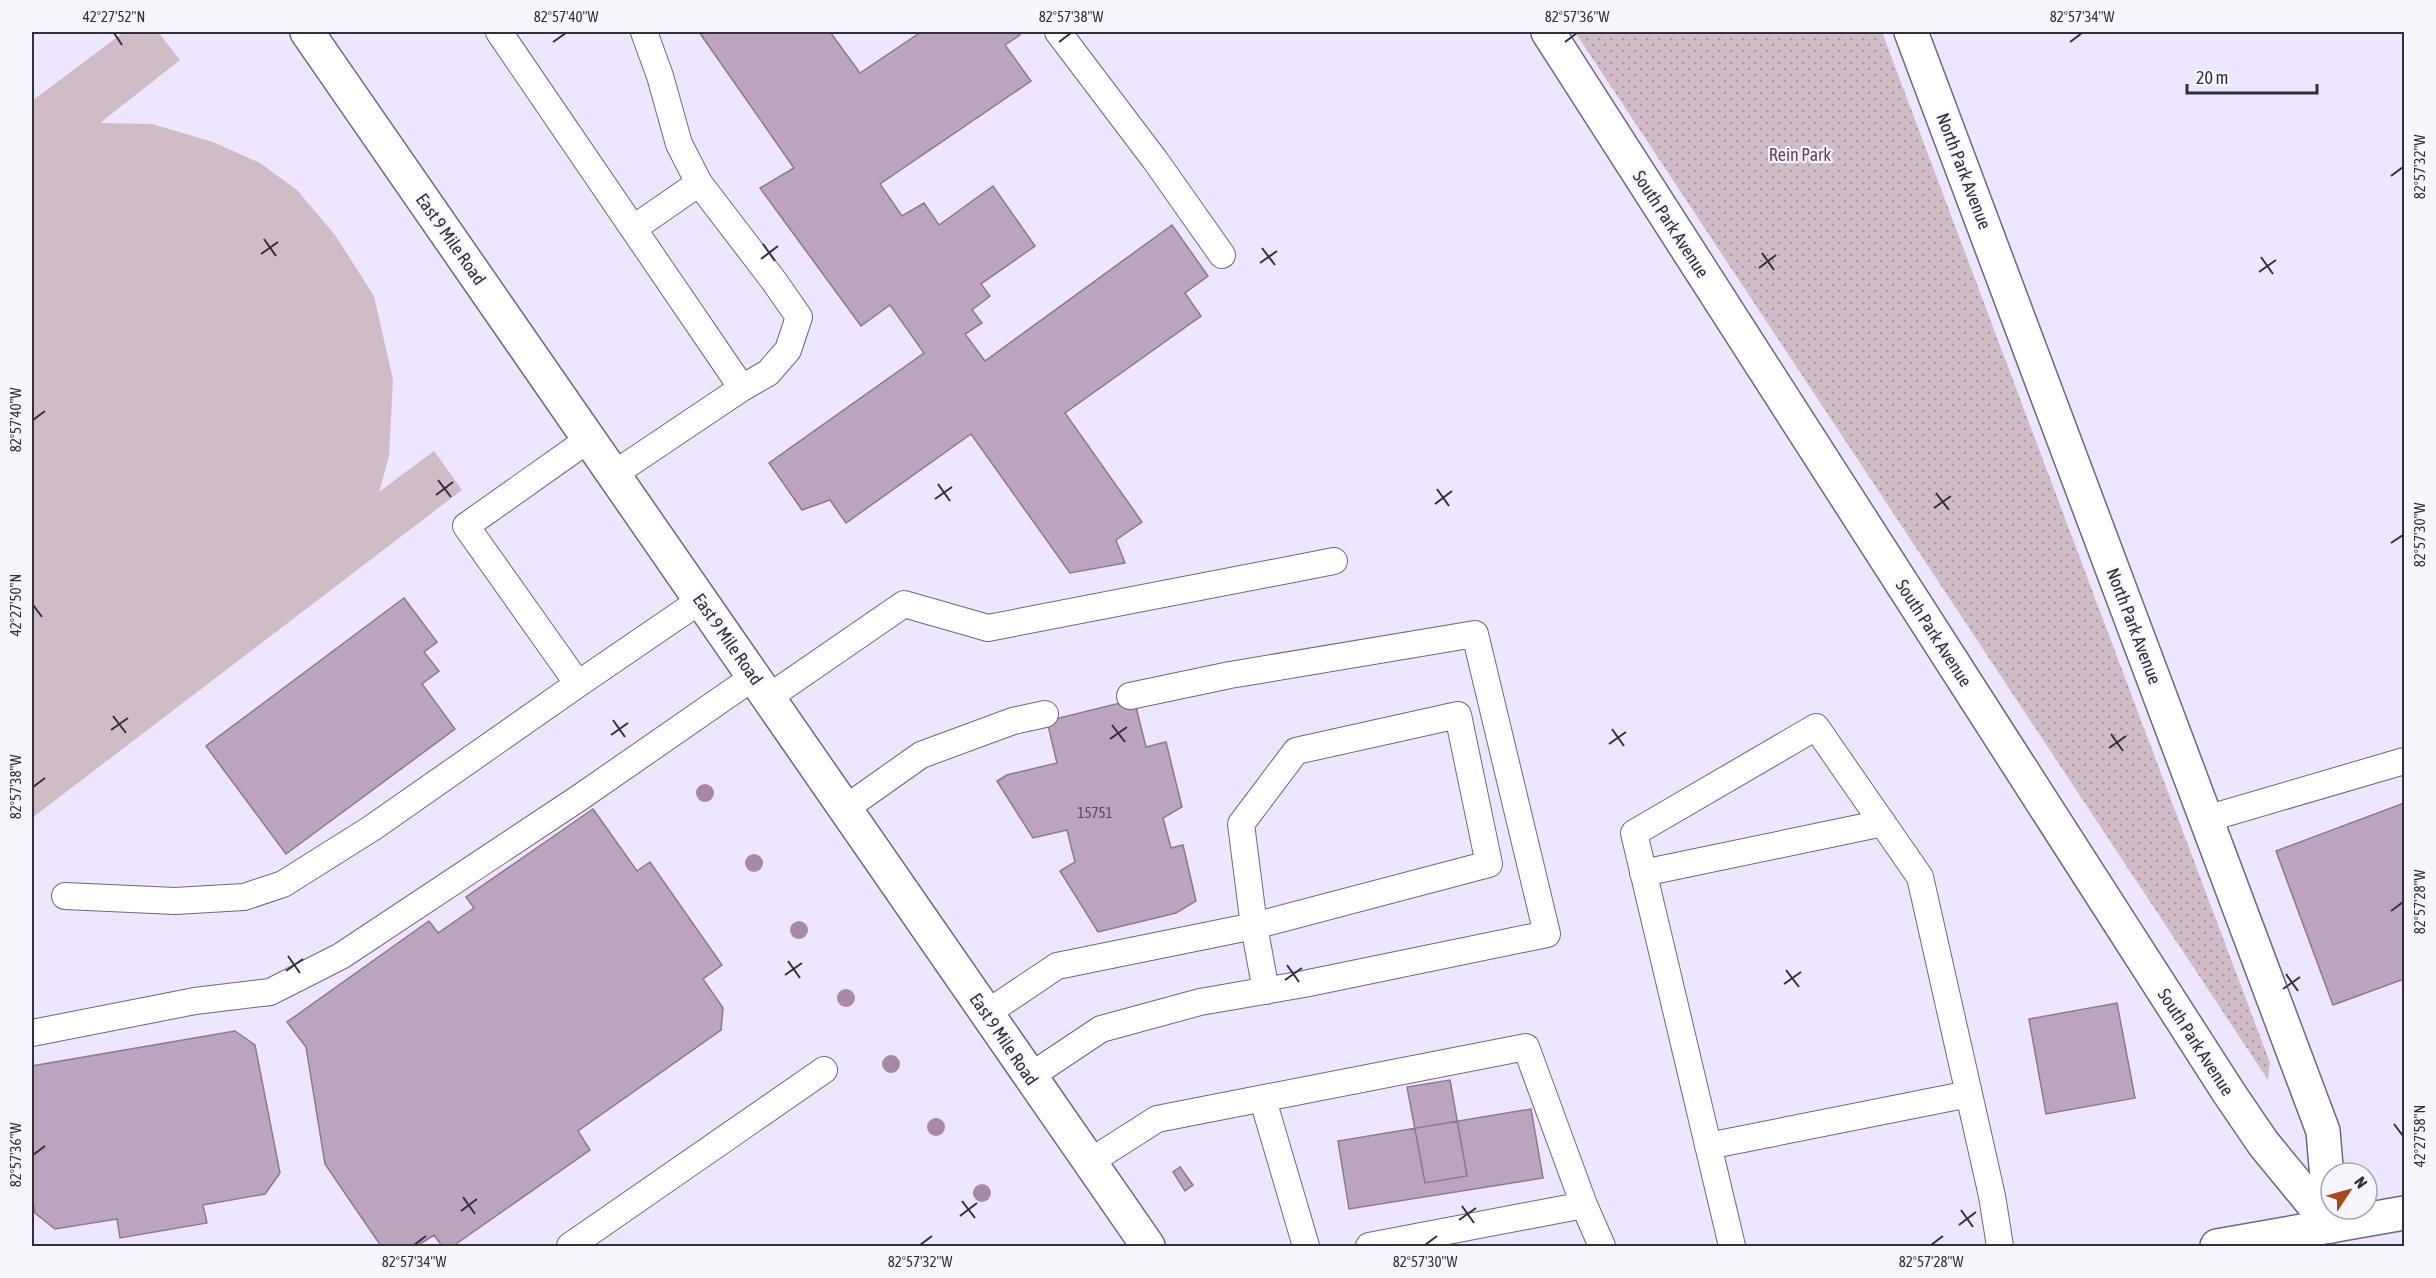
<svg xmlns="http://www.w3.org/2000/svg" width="2436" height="1278" font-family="'Asap Condensed',sans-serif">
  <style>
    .grass { fill: #d0bcc7 }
    .park { fill: url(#park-dots) }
    .building { fill: #bba4be; stroke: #8e7891; stroke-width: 1.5 }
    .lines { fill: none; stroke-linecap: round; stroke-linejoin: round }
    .service-casing { stroke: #706682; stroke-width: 28 }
    .minor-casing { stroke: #706682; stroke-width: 36 }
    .secondary-casing { stroke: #706682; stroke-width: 36 }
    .primary-casing { stroke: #706682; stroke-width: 36 }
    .service { stroke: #fff; stroke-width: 26 }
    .minor { stroke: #fff; stroke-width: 33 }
    .secondary { stroke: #fff; stroke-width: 33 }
    .primary { stroke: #fff; stroke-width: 33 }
    .tree { fill: #a689a5 }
    .ticks { fill: none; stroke: #332e3b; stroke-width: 2 }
    .labels { text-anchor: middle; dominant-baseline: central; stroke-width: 4.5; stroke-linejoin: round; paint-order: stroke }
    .number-label { font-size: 15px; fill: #554c5c }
    .park-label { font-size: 18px; fill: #6c3e5b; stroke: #f8f6fd }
    .street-label { font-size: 18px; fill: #332e3b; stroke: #f8f6fd }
    .neatline { fill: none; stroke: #332e3b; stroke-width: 2 }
    .ticks-label { font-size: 15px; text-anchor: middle; fill: #332e3b }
  </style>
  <defs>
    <pattern id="park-dots" width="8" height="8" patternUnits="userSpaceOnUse" patternTransform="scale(1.5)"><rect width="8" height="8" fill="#d0bcc7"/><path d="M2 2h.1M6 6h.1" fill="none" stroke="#a999a3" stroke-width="1.8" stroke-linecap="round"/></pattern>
  </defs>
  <rect width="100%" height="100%" fill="#eee5ff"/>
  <path class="grass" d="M124,32H158L180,60L100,123L152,124L213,142L260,163L297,190L335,235L374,296L393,380L389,456L379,492L434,451L462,490L32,818V101Z"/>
  <path class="park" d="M1575,32H1882L2270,1063L2268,1080Z"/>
  <path class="building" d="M699,32H830L860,73L921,32H1018L1020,35L1005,45L1031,81L880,184L902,216L924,203L939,225L993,186L1035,246L981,284L990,296L972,310L982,323L965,334L985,361L1172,225L1208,276L1185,293L1201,316L1065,413L1142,522L1116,540L1125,563L1070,573L971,434L846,523L830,500L802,510L769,463L924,353L890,305L861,326L760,188L794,168Z
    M404,598L437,642L424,652L439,671L422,684L455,729L286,854L206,746Z
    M1132,700L1136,707L1146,747L1166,742L1182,807L1163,818L1171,848L1183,845L1196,901L1176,913L1098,932L1060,871L1075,862L1067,830L1033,838L997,781L1007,775L1057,763L1047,721Z
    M2404,803V979L2333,1005L2276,851Z
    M593,809L637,871L650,862L722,965L703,979L723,1008L721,1030L578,1131L590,1150L453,1246H442L434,1235L417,1246H381L325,1164L306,1047L287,1022L429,921L438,933L474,908L466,897Z
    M2117,1003L2135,1098L2046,1114L2029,1019Z
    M235,1031L255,1045L280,1173L265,1194L203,1205L207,1223L120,1238L117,1219L55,1229L35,1213L32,1195V1066Z
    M1450,1080L1467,1176L1425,1183L1407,1087Z
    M1531,1109L1543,1178L1349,1209L1338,1141Z
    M1180,1167L1193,1185L1185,1191L1173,1172Z"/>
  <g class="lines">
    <g class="service-casing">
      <path id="service" d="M499,32L742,388
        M1058,32L1155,160L1222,255
        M634,228L699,183
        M589,439L466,526L578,684L701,600
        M614,474L742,388L768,373L788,350L799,317L774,281L699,183L679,144L660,76L644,32
        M769,697L904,604L988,628L1334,561
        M846,808L921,755L1013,721L1045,714
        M2206,819L2404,761
        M1643,873L1883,823
        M65,896L175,901L244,897L283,884L372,828L578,684
        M987,1013L1057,966L1254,926L1489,864L1458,715L1296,751L1241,824L1254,926L1266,991
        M32,1033L195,1001L270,992L341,956L579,798L755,676
        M1029,1077L1101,1029L1200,1002L1304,984L1547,934L1475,634L1230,675L1130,696
        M1263,1100L1306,1246
        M1708,1146L1969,1094
        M1088,1163L1157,1119L1526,1047L1584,1205L1602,1246
        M570,1246L824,1070
        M1369,1246L1584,1205
        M1732,1246L1634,833L1816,727L1920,877L1992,1196L2000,1246"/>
    </g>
    <g class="minor-casing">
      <path id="minor" d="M1548,32L2229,1093L2263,1143L2331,1226
        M1911,32L2323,1131L2331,1226"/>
    </g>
    <g class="secondary-casing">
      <path id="secondary" d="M307,32L1148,1246"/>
    </g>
    <g class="primary-casing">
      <path id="primary" d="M2217,1246L2404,1213"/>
    </g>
    <use href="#service" class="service"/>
    <use href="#minor" class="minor"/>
    <use href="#secondary" class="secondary"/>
    <use href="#primary" class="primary"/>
  </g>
  <g class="tree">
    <circle cx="705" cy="793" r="9"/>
    <circle cx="754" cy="863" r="9"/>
    <circle cx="799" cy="930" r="9"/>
    <circle cx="846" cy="998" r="9"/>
    <circle cx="891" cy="1064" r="9"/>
    <circle cx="936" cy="1127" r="9"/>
    <circle cx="982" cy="1193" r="9"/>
  </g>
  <path class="ticks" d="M114,33L122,45M553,42L566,33M1059,42L1071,33M1565,42L1577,33M2070,42L2082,33M2391,176L2403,167M264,239L276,256M763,244L775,261M1262,248L1275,265M1762,253L1774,270M261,254L278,242M2261,257L2273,274M761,259L778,246M1260,263L1277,251M1759,268L1776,255M2259,272L2276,260M33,420L45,411M438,480L451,497M938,484L950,501M1437,489L1449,506M1936,493L1949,510M436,495L453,482M935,499L952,487M1435,504L1452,491M1934,508L1951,496M2391,543L2403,535M33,605L42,617M113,716L126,733M613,720L625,737M1112,725L1125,742M1612,729L1624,746M111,730L128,718M2111,734L2123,751M611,735L628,723M1110,739L1127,727M1609,744L1626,732M2109,748L2126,736M33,787L45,778M2391,911L2403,902M288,956L300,973M788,961L800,978M1287,965L1299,982M1786,970L1799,987M286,971L303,959M2286,974L2298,991M785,975L802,963M1285,980L1302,968M1784,984L1801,972M2283,989L2300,977M2394,1124L2403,1136M33,1155L45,1146M463,1197L475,1214M962,1201L975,1218M1462,1206L1474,1223M1961,1210L1973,1227M461,1211L477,1199M960,1216L977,1203M1459,1220L1476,1208M1959,1225L1976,1212M414,1245L426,1236M920,1245L932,1236M1425,1245L1437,1236M1931,1245L1943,1236"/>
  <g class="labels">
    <g class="number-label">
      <text x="1095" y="812">15751</text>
    </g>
    <g class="park-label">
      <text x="1800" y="154">Rein Park</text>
    </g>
    <g class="street-label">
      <text transform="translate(1964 171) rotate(69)">North Park Avenue</text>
      <text transform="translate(1671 224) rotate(57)">South Park Avenue</text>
      <text transform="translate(451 239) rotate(55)">East 9 Mile Road</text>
      <text transform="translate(2134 626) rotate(69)">North Park Avenue</text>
      <text transform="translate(1934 633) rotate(57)">South Park Avenue</text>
      <text transform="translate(728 639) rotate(55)">East 9 Mile Road</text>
      <text transform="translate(1004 1039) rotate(56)">East 9 Mile Road</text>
      <text transform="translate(2196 1042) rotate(57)">South Park Avenue</text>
    </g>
  </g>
  <rect width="2436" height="1278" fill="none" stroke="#f8f6fd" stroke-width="66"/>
  <g transform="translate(2349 1191) rotate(54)"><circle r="28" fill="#f8f6fd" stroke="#a9a6af" stroke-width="1.5"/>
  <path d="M0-4.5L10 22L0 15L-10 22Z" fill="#ac4719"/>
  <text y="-9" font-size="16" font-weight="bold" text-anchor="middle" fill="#332e3b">N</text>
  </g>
  <path d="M2187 84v9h130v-9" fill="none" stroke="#332e3b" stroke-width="3"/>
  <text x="2196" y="84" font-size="18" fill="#332e3b" stroke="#f8f6fd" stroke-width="4.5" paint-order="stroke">20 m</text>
  <rect x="33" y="33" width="2370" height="1212" class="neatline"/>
  <g class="ticks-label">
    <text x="114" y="22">42°27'52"N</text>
    <text x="566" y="22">82°57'40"W</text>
    <text x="1071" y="22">82°57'38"W</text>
    <text x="1577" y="22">82°57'36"W</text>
    <text x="2082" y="22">82°57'34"W</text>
    <text transform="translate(2420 167) rotate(-90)" y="5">82°57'32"W</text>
    <text transform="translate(16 420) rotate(-90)" y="5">82°57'40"W</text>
    <text transform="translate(2420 535) rotate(-90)" y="5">82°57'30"W</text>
    <text transform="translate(16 605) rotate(-90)" y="5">42°27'50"N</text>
    <text transform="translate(16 787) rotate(-90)" y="5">82°57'38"W</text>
    <text transform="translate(2420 902) rotate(-90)" y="5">82°57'28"W</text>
    <text transform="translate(2420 1136) rotate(-90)" y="5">42°27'58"N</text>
    <text transform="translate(16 1155) rotate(-90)" y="5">82°57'36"W</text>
    <text x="414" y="1267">82°57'34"W</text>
    <text x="920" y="1267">82°57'32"W</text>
    <text x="1425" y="1267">82°57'30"W</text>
    <text x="1931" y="1267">82°57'28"W</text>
  </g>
</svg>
